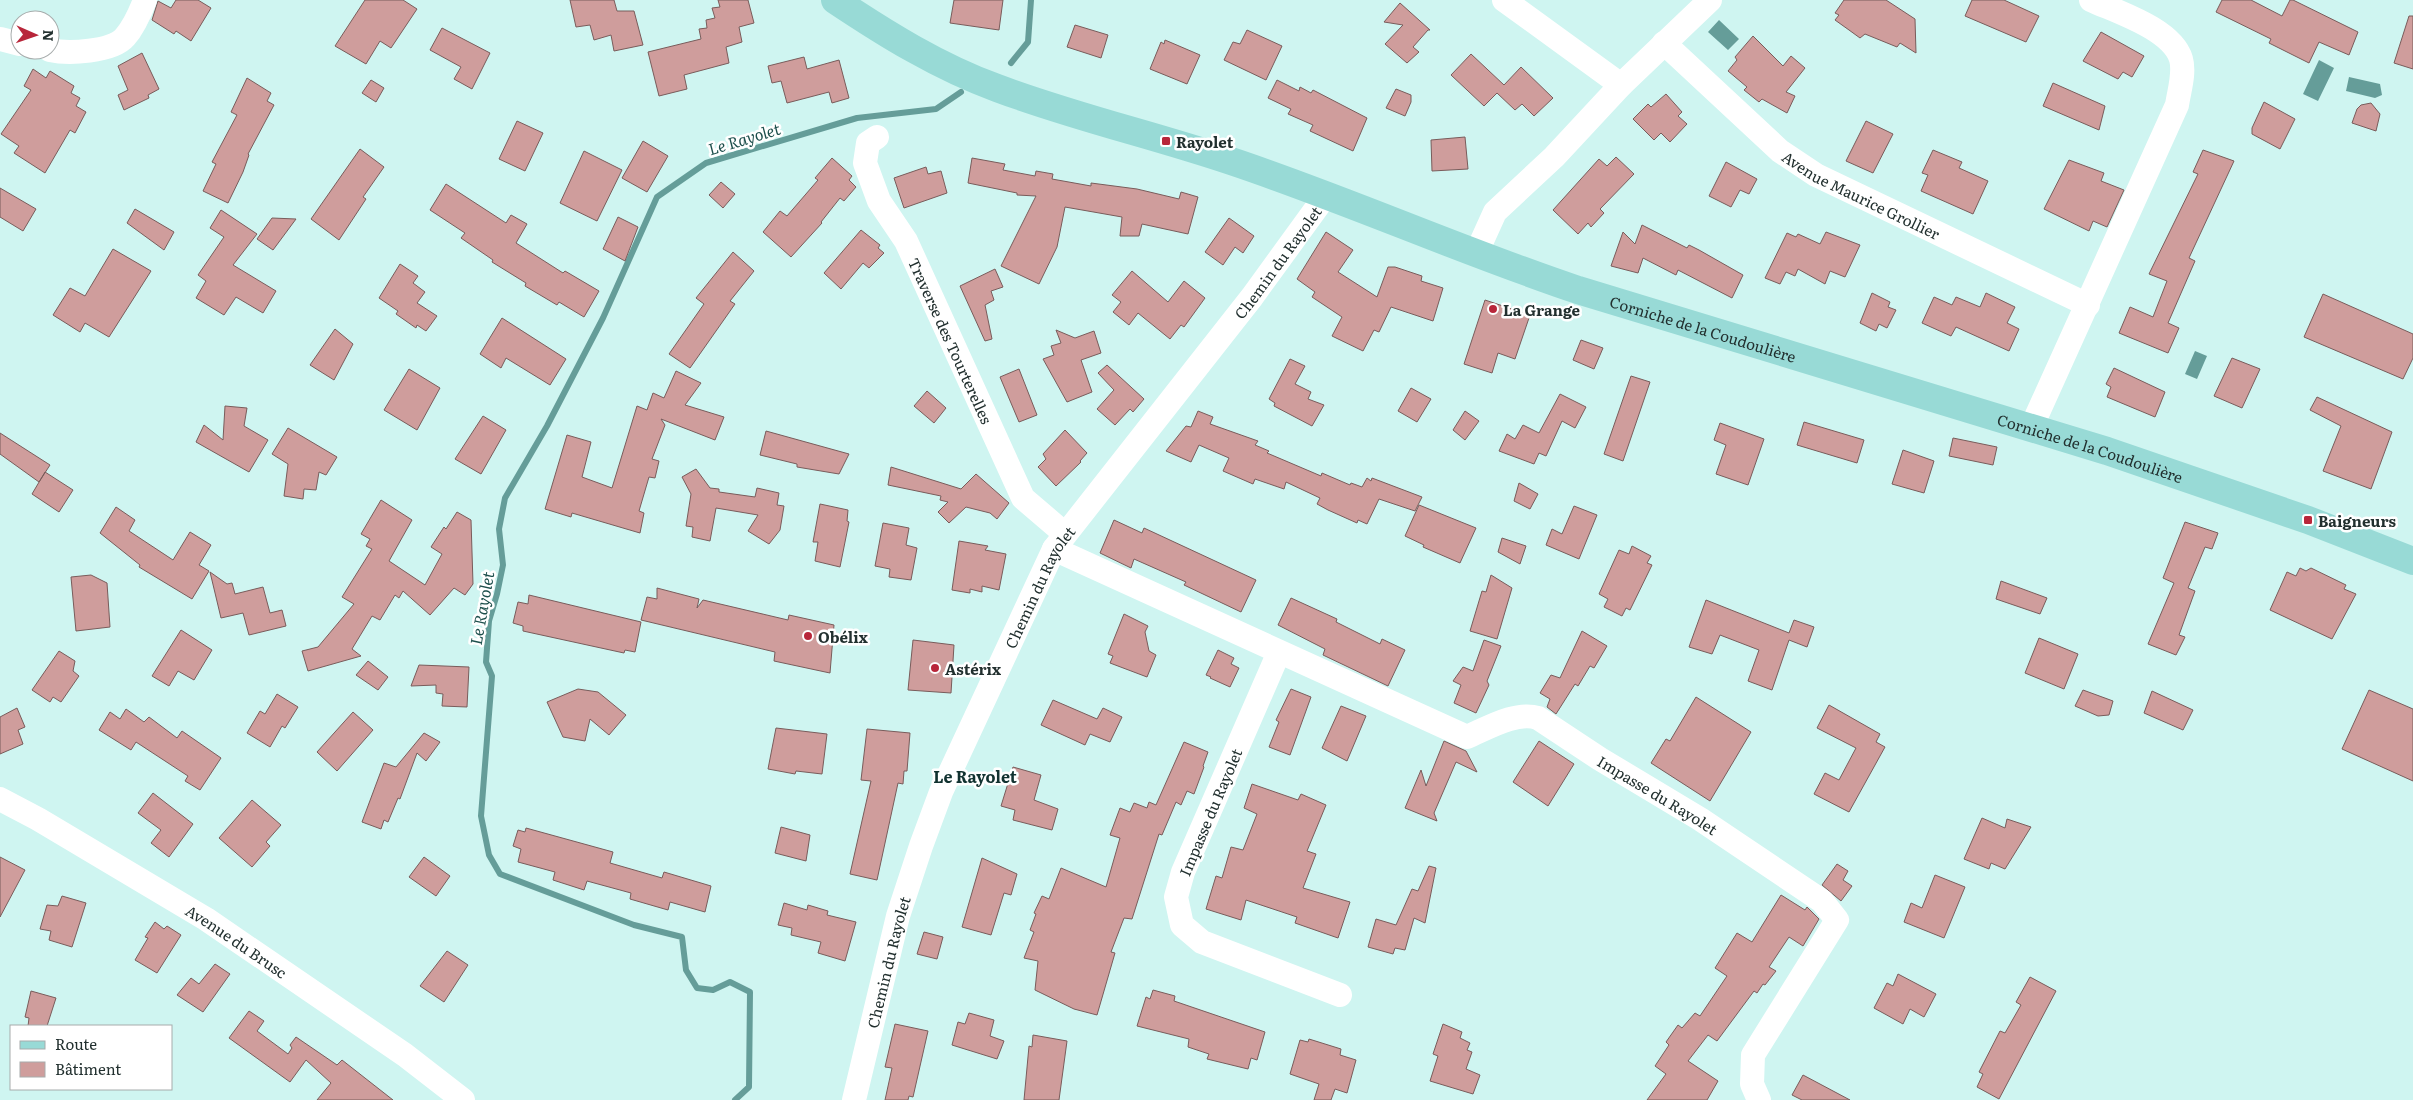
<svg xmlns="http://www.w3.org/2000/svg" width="2413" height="1100" font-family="Literata,serif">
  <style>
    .water { fill: #659d99 }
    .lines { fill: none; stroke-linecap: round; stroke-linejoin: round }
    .stream { stroke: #659d99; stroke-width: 6 }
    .building { fill: #cf9d9c; stroke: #795c5b }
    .minor { stroke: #fff; stroke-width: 24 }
    .major { stroke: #98dad6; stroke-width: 28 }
    .poi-dot { fill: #b8263a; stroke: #fff; stroke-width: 2 }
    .labels { text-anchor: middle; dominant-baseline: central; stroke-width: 5; stroke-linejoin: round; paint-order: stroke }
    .poi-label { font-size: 15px; font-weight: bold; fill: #22302f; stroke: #fff; text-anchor: start }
    .street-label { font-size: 15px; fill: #22302f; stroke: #fff }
    .water-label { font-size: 16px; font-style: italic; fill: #1d4f4c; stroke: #fff }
    .neighbourhood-label { font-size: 16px; font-weight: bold; fill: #113230; stroke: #fff }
  </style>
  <rect width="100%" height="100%" fill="#cff5f1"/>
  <path class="water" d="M1719,20L1739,39L1728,50L1708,32Z
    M2319,60L2334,68L2318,101L2303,94Z
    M2349,77L2380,84L2382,95L2375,98L2346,91Z
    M2195,351L2207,356L2197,379L2185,374Z"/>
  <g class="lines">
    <path class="stream" d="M1011,63L1028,42L1031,0
      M735,1100L749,1087L750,992L730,982L713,990L697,988L686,970L682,937L634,925L500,874L489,855L481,816L492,676L486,662L489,621L497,594L503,565L499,529L505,498L547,426L603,318L657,197L706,163L857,118L936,109L961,92"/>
  </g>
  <path class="building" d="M176,0H198L211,8L191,41L176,31L174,34L152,20L158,1L171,8Z
    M365,0H403L417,9L391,48L380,41L366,64L335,46Z
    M570,0H614L617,11H634L643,45L614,51L611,35L594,40L590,25L576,27Z
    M718,0H748L754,23L739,27L742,42L726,47L729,63L684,75L687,89L659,96L648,52L701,39L699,29L707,28L706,20L715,18L712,8L720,7Z
    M954,0H1003L999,30L950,23Z
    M1844,0H1886L1915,19L1916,53L1900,43L1897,47L1865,34L1860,38L1849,30L1835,20L1839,15L1835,13Z
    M1972,0H2004L2039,16L2026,42L1965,16Z
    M2222,0H2251L2282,16L2290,0H2293L2358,32L2349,55L2319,42L2309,63L2269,43L2271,39L2216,12Z
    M1400,3L1430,30H1428L1413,47L1419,52L1407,63L1385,44L1403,25L1384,22Z
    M2409,16H2413V69L2394,63Z
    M1075,25L1108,35L1101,58L1067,47Z
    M442,28L490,53L472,89L454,79L461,67L430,50Z
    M1247,30L1282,46L1266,80L1224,60L1233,42L1240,44Z
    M2101,32L2144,56L2132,77L2123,72L2118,79L2083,61Z
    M1753,36L1783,66L1791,56L1805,68L1786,92L1795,96L1787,113L1762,99L1759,102L1744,90L1747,87L1728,71L1737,60L1735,57Z
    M1165,40L1200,55L1187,84L1150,69L1161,42L1164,44Z
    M142,53L159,89L148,95L149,98L124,110L118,95L128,90L118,66Z
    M1471,54L1504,85L1521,67L1553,98L1534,116L1522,104L1515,110L1497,93L1484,106L1451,75Z
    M804,57L807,69L839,60L849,98L832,103L829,92L787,103L781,81L772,83L768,66Z
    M33,69L46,78L50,71L74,86L71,93L80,98L76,106L86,112L75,133L70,130L45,173L14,153L19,146L1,134L31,90L24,86Z
    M247,78L271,93L267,101L274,105L248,154L249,155L243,172L228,203L203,191L216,164L212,162L237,115L231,112Z
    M371,80L384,88L376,102L362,93Z
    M1277,80L1299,91L1300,87L1311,93L1313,90L1367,118L1353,151L1310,131L1313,125L1288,114L1291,109L1268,98Z
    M2053,83L2105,106L2099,130L2043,106Z
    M1396,89L1411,95V102L1405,116L1386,108Z
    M1666,94L1682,112L1678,116L1687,124L1670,142L1661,133L1654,140L1633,119L1648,104L1651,107Z
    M2264,102L2295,119L2280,149L2252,134V128Z
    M2371,103L2380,114L2376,131L2352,123L2357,109L2361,105Z
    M517,121L543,133L525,171L499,159Z
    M1866,121L1893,134L1873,173L1846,161Z
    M1465,137L1468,169L1432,171L1431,140Z
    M643,141L668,156L647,192L622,178Z
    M360,149L384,167L363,197L366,199L339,240L311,219Z
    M1933,150L1962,162L1959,168L1988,181L1973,214L1921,191L1928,175L1922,173Z
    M2203,150L2234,161L2189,258L2195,261L2168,323L2179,328L2168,353L2119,333L2130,307L2153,317L2167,281L2149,274L2198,174L2193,172Z
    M584,151L622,170L597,221L560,203Z
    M1616,157L1634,174L1600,209L1604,213L1591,227L1588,223L1578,234L1553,210L1599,159L1607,166Z
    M832,158L852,176L849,180L856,187L844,201L840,198L821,222L822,223L791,257L763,232L780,211L787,216L818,180L815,178Z
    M972,158L1005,164L1003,170L1035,176L1036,171L1053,174L1052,179L1091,186V183L1137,189L1179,199L1181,192L1198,197L1188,234L1142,224L1139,236H1120L1122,217L1065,207L1057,247L1039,284L1001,266L1036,196L1017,195V193L968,183Z
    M2069,160L2104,173L2101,181L2124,190L2107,227L2093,221L2089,231L2044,209Z
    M1726,162L1757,179L1749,194L1740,190L1731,207L1709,196Z
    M926,167L928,174L941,171L947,193L904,208L894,178Z
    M721,182L735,194L723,208L709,195Z
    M446,184L506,223L511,215L527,224L516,243L563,273L565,271L599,291L584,317L559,302L557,305L525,286L526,283L492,262L493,260L461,238L465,233L430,210Z
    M0,188L36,209L23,231L0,217Z
    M135,209L174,232L164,250L127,223Z
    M221,210L257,234L233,265L276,291L263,313L236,297L224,315L196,298L206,281L198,275L224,237L210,228Z
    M618,217L638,227L625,261L603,249Z
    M272,218L296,219L273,250L257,239Z
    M1229,218L1254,236L1243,253L1235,247L1223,265L1205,252Z
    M1642,225L1687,248L1689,245L1699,250L1743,275L1732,298L1678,270L1676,275L1643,258L1638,273L1611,266L1623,232L1635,244Z
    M861,230L880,245L878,248L884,253L869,268L863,263L841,289L824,273Z
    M1326,232L1353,250L1338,272L1377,297L1388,267H1395L1422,276L1421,281L1443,288L1433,321L1391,307L1379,332L1374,330L1363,351L1332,336L1342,317L1312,297L1315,292L1297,279Z
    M1826,232L1860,245L1845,277L1830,271L1825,284L1798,269L1795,276L1786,272L1780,284L1765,278L1787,233L1796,237L1798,234L1820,244Z
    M113,249L151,271L109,337L85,323L80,332L53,315L70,288L85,296Z
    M733,252L754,271L730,301L735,304L690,368L669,354L704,304L696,298Z
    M400,264L418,276L413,283L425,292L417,303L437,316L426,331L417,325L416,328L396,314L398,311L379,298Z
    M995,269L1003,287L991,291L994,300L985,305L992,339L985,341L960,286Z
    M1132,271L1168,302L1184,281L1205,298L1184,327L1181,325L1170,339L1138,313L1129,325L1113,312L1121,302L1112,295Z
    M1872,293L1890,302L1888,307L1896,310L1887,328L1879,324L1876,331L1860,323Z
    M1986,293L2015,307L2007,323L2019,329L2009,351L1956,327L1951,336L1922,323L1934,297L1952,305L1956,297L1980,307Z
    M2323,294L2413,334V358L2403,379L2304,337Z
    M1485,300L1530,315L1515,359L1498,353L1492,373L1464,364Z
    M502,318L566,359L550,385L506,358L501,368L480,354Z
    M335,329L353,344L334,380L310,365Z
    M1056,330L1075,338L1094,331L1101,353L1081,360L1092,392L1067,402L1043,359L1054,355L1051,346L1061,343Z
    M1581,340L1603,348L1594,369L1573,360Z
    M2232,358L2260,369L2242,408L2214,396Z
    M1290,359L1305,366L1295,384L1311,392L1308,399L1324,405L1312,426L1274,406L1275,403L1269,399Z
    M1107,365L1144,399L1133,412L1130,409L1115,425L1097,409L1114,390L1098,373Z
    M2114,368L2165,392L2155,417L2107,397L2111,387L2106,384Z
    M409,369L440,388L417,430L384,410Z
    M1019,369L1037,415L1019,422L1000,377Z
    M676,371L701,383L685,405L724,417L715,440L661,419L665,425L652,459L659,461L655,478L649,477L639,511L644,513L640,533L572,513L571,517L545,509L567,435L591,442L582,477L612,488L637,406L647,410L653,393L664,398Z
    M1631,376L1650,382L1623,461L1604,454Z
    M1411,388L1431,399L1417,422L1398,411Z
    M927,391L946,408L934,423L914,406Z
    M1560,394L1586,407L1575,428L1562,421L1546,456L1539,453L1534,464L1499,451L1507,434L1515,439L1523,425L1539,433Z
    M2317,397L2392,432L2371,489L2323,471L2341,426L2310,410Z
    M225,406L247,408L244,426L268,440L249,472L196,442L204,425L223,440Z
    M1198,411L1213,417L1210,424L1258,441L1255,445L1269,451L1267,453L1321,476L1322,473L1350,485L1351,483L1362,487L1367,478L1371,481L1372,478L1422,497L1415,511L1379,499L1367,524L1358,520L1357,523L1328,510L1317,504L1320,498L1286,482L1284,489L1255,479L1253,484L1223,471L1229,458L1199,445L1191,462L1166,451L1186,426L1191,427Z
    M1465,411L1479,421L1465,440L1453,430Z
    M483,416L506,430L481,474L455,459Z
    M1804,422L1864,440L1857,463L1797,445Z
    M1720,423L1764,439L1748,485L1716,474L1726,445L1714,440Z
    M288,428L337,457L326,475L319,472L316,490L304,489L303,499L284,496L288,464L272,454Z
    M1065,430L1087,453L1080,461L1081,462L1056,486L1038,467L1046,459L1043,454Z
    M766,431L849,454L839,474L797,467V464L760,455Z
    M0,433L50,465L39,482L0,454Z
    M1953,438L1997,447L1993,465L1949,456Z
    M1903,450L1934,461L1924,493L1892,484Z
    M891,467L961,489L976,474L1009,503L997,519L990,513L966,507L949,523L938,512L948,502L940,500L941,496L888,485Z
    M696,469L710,488L719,489V492L755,497L757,488L779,493L777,505L784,506L780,530L769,544L748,531L758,515L716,508L710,541L692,537L693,527L686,526L691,494L682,477Z
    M45,472L73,490L59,512L32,494Z
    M1519,483L1538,494L1530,509L1514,501Z
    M381,500L412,520L389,561L425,585L442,554L431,547L444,527L446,529L457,512L471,520L473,584L465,595L454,588L430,615L403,591L399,598L395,595L380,620L372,616L352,649L361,656L308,671L302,651L318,647L354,604L342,597L372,549L366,546L370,539L361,534Z
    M820,504L848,510L847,521L849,522L840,567L815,561L818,542H813Z
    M1419,505L1476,528L1460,563L1423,547L1424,545L1405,536Z
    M1574,506L1597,515L1579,559L1546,545L1552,529L1562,534Z
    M116,507L135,520L129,531L173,560L190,532L211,545L199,565L209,571L192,599L139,567L140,565L100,533Z
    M1114,520L1142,533L1144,528L1256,580L1241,612L1184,585L1186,582L1134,559L1131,568L1100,553Z
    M2185,522L2218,533L2212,549L2205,547L2188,588L2195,591L2179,635L2185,637L2176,655L2148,644L2174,583L2163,578Z
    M883,523L909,528L906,545L917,548L911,580L889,577L890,569L875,566Z
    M1502,538L1526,546L1520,564L1498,552Z
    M959,541L988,546L985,550L1006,554L999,590L982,586V592L970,589V593L952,590Z
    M1632,546L1651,556L1647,563L1652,565L1630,610L1626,608L1622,616L1604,607L1608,599L1599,594L1619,550L1629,554Z
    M2300,568L2306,571L2311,568L2346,585L2344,589L2356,594L2332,639L2270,610L2287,572L2296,576Z
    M210,572L227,584L232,583L235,594L263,587L270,613L282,610L286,626L249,635L243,613L221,618Z
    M91,575L107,583L110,627L76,631L71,577Z
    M1491,575L1512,588L1497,639L1470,631L1482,591L1486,592Z
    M2001,581L2047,598L2040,614L1996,599Z
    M657,588L699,599L697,608L703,600L788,620L789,615L834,625L830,673L774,661L775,652L641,620L647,597L657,599Z
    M529,595L641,622L635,652L625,650L624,653L523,631V626L513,623L518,602L528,604Z
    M1291,598L1337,619L1336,622L1380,644L1382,639L1405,650L1388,686L1323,655L1325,649L1278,625Z
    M1706,600L1789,633L1794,620L1814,627L1807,647L1789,640L1772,690L1748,681L1759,650L1720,635L1712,654L1689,647Z
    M1124,614L1148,626L1145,632L1149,651L1156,655L1147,677L1110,663L1113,656L1108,654Z
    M181,630L212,650L194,680L178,671L169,686L152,676Z
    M1582,631L1607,646L1594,668L1590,666L1578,686L1575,684L1556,714L1547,707L1550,699L1540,693L1551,675L1560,678Z
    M2039,638L2078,654L2064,689L2025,673Z
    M913,640L954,645L951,693L908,690Z
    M1484,640L1501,646L1487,681L1489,685L1476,713L1454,703L1461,685L1453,681L1463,667L1473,671Z
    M1218,650L1234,658L1231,664L1239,668L1230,687L1210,678L1211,677L1206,675Z
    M59,651L75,661L73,671L79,676L61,702L53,697L50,702L32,690Z
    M368,661L388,677L378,690L356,675Z
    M419,665L469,667L467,707L442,706L443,694L436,693V685L411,686Z
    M578,689L598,692L626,715L609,735L590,719L585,741L563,737L547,702Z
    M1291,689L1311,697L1290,755L1269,747L1279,722L1276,720Z
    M2083,690L2113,701L2109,715L2098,716L2075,706Z
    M2369,690L2413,709V781L2342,749Z
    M2152,691L2193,710L2183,730L2144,713Z
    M277,694L298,707L285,728L282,726L270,747L247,733L260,711L265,714Z
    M1696,697L1751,732L1710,801L1651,763L1666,739L1670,741Z
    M1053,700L1097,719L1103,708L1122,717L1110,742L1090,734L1085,745L1041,725Z
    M1829,705L1880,734L1876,742L1885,747L1849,812L1814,794L1825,773L1839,780L1856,748L1817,728Z
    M1341,706L1366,716L1347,761L1322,748Z
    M17,708L25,727L18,730L23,744L0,754V717Z
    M126,709L144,722L149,717L177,738L182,731L221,758L200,790L185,781L188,776L136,742L131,750L99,730L110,712L120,719Z
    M353,712L373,730L337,771L317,752Z
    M776,728L827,734L822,774L796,771L795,774L768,769Z
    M867,729L910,733L907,771H904L903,784L898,783L877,880L850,874L871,781L861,780Z
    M424,733L440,742L426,761L417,753L400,799L398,798L388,822L384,820L381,829L362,822L384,763L396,767Z
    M1444,741L1466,751L1477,772L1456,762L1434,813L1437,821L1405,808L1421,770L1426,786Z
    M1539,741L1574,764L1548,806L1513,782Z
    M1184,742L1208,752L1203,766L1204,767L1194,794L1187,791L1181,805L1176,802L1162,835L1159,834L1132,919L1124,918L1111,952L1115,953L1097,1015L1074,1009L1035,990L1038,961L1024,958L1034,932L1030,930L1036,914L1034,913L1042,896L1049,899L1061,868L1106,887L1120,838L1110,835L1120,808L1130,812L1134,803L1147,808L1149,802L1156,805Z
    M1013,767L1041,775L1034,800L1058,809L1052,830L1013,820L1015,810L1001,806Z
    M1252,784L1298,800L1301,794L1326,805L1307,851L1316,854L1303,888L1350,902L1338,938L1295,923L1297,917L1246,900L1241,920L1206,909L1216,876L1222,878L1231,847L1243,850L1257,814L1244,808Z
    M153,793L193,824L169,857L151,843L161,830L138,813Z
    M252,800L281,825L266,842L270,846L252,867L219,838Z
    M1982,818L2005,828L2007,819L2031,827L2005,869L1991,863L1989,869L1964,859Z
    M781,827L810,835L806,861L775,853Z
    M526,828L613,852L610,863L662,878L664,872L711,886L705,912L670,902L668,910L630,899L631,893L587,881L584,890L553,880L555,872L518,862L521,849L513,846L518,830L525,832Z
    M0,857L25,870L0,917Z
    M424,857L450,876L436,896L409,877Z
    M982,858L1017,874L1011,895L1004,893L991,935L962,927Z
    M1837,864L1848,871L1843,880L1852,886L1841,901L1822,885Z
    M1429,866L1436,868L1425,923L1414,918L1405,950L1395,948L1393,954L1368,947L1376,919L1396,925L1412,889L1418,891Z
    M1935,875L1965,887L1944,938L1904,922L1911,903L1922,908Z
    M1781,895L1805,910L1807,907L1819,919L1803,946L1789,937L1769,967L1776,971L1765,985L1763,984L1757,993L1754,991L1717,1041L1708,1035L1688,1061L1718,1081L1707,1100H1647L1666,1074L1655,1066L1669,1045L1666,1042L1678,1025L1682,1028L1695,1013L1700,1016L1727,976L1715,968L1737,933L1752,942Z
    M62,896L86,903L72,947L49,940L51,931L40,929L47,905L58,906Z
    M784,903L807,910L808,905L828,911L827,915L856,922L845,961L818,953L821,942L791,935L792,928L778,925Z
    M155,922L164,929L167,926L181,935L157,973L135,960L148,938L145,937Z
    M924,932L943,937L937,959L917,954Z
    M447,951L468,965L444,1002L420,986Z
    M215,964L230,974L203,1012L177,995L191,978L199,984Z
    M1898,974L1936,994L1924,1017L1910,1009L1903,1024L1874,1008L1887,983L1893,986Z
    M2030,977L2056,991L1999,1099L1977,1087L1983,1074L1979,1072L2000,1031L2005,1033L2021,1005L2016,1002Z
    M1153,990L1175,996L1174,1001L1265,1032L1257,1060L1251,1058L1248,1069L1207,1059L1209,1054L1188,1047L1189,1039L1137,1026L1146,997L1150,999Z
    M31,991L56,998L47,1026H28L29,1018L25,1017Z
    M249,1011L264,1021L257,1031L288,1054L292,1048L290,1045L296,1037L337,1065L342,1060L393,1100H317L331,1083L306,1060L290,1082L229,1038Z
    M969,1013L994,1020L990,1036L1004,1041L997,1059L952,1045L958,1022L965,1024Z
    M895,1024L928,1031L913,1097L909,1096L908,1100H885L892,1068L885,1067Z
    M1443,1024L1462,1032L1460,1038L1470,1043L1467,1050L1472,1052L1466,1069L1480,1075L1473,1094L1430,1081L1438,1056L1433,1054Z
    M1033,1035L1067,1041L1059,1100H1024L1029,1046L1032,1047Z
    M1309,1039L1341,1049L1340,1055L1356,1060L1347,1093L1335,1089L1331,1100H1314L1319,1084L1290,1074L1300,1040L1308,1042Z
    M1803,1075L1850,1100H1802L1792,1095Z"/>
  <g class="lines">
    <g class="minor">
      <path d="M1504,0L1621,85"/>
      <path d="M0,39L20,44"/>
      <path id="s1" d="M1664,43L1780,151L1816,175L2088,305"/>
      <path d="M50,50C68,54 112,52 125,37C134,27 140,13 145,0"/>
      <path id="s2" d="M877,137L868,143L865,163L879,201L906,241L1023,498L1065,534"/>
      <path d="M1476,254L1495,212L1554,157L1621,85L1710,0"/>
      <path d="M2031,428L2177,105C2179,91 2185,73 2181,59C2172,29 2117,12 2091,0"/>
      <path id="s3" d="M1054,549L1467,737C1488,728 1516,711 1538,718L1600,759L1700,819L1822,901L1837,920L1753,1055L1752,1084L1759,1100"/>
      <path d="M1279,652L1183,872L1176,897L1182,925L1202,942L1340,995"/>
      <path id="s4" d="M0,799L38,819L206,919L405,1055L463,1100"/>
      <path id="s5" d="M854,1100L898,916L921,846L941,792L1054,549L1252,297L1326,195"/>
    </g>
    <path class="major" id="s6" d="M835,0C886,34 939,67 997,88C1074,117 1154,135 1231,161C1348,200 1461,251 1578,290L2107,451L2308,520L2413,561"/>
  </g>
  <g class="poi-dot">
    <rect x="1161" y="136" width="10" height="10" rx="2.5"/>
    <circle cx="1493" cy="309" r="5"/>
    <rect x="2303" y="515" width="10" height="10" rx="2.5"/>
    <circle cx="808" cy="636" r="5"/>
    <circle cx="935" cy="668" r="5"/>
  </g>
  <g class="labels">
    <g class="poi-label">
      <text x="1176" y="141">Rayolet</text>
      <text x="1503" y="309">La Grange</text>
      <text x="2318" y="520">Baigneurs</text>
      <text x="818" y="636">Obélix</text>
      <text x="945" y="668">Astérix</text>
    </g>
    <g class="street-label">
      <text stroke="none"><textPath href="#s1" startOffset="251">Avenue Maurice Grollier</textPath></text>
      <text stroke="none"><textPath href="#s5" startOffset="952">Chemin du Rayolet</textPath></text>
      <text stroke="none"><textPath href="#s6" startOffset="931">Corniche de la Coudoulière</textPath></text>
      <text stroke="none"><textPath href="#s2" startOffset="229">Traverse des Tourterelles</textPath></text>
      <text stroke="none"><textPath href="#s6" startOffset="1336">Corniche de la Coudoulière</textPath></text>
      <text stroke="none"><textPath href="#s5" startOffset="548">Chemin du Rayolet</textPath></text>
      <text stroke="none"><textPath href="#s3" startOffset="671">Impasse du Rayolet</textPath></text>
      <text transform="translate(1210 812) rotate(-67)">Impasse du Rayolet</text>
      <text stroke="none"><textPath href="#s4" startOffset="276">Avenue du Brusc</textPath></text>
      <text stroke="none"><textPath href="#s5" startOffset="142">Chemin du Rayolet</textPath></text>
    </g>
    <g class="water-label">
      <text transform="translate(744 138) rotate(-17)">Le Rayolet</text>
      <text transform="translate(481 608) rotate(-80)">Le Rayolet</text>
    </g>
    <g class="neighbourhood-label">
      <text x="975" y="776">Le Rayolet</text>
    </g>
  </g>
  <rect x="10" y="1025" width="162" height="65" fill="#ffffff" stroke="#a7acac"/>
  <rect x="20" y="1041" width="25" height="8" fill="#98dad6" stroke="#a7acac"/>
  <text x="55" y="1050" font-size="15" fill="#22302f">Route</text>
  <rect x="20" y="1062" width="25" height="15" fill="#cf9d9c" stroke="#a7acac"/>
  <text x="55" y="1075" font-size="15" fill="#22302f">Bâtiment</text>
  <g transform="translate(35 35) rotate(92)"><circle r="24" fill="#ffffff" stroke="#a7acac"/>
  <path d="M0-4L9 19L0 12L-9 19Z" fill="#b8263a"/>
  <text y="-8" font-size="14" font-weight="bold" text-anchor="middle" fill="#22302f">N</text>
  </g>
</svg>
